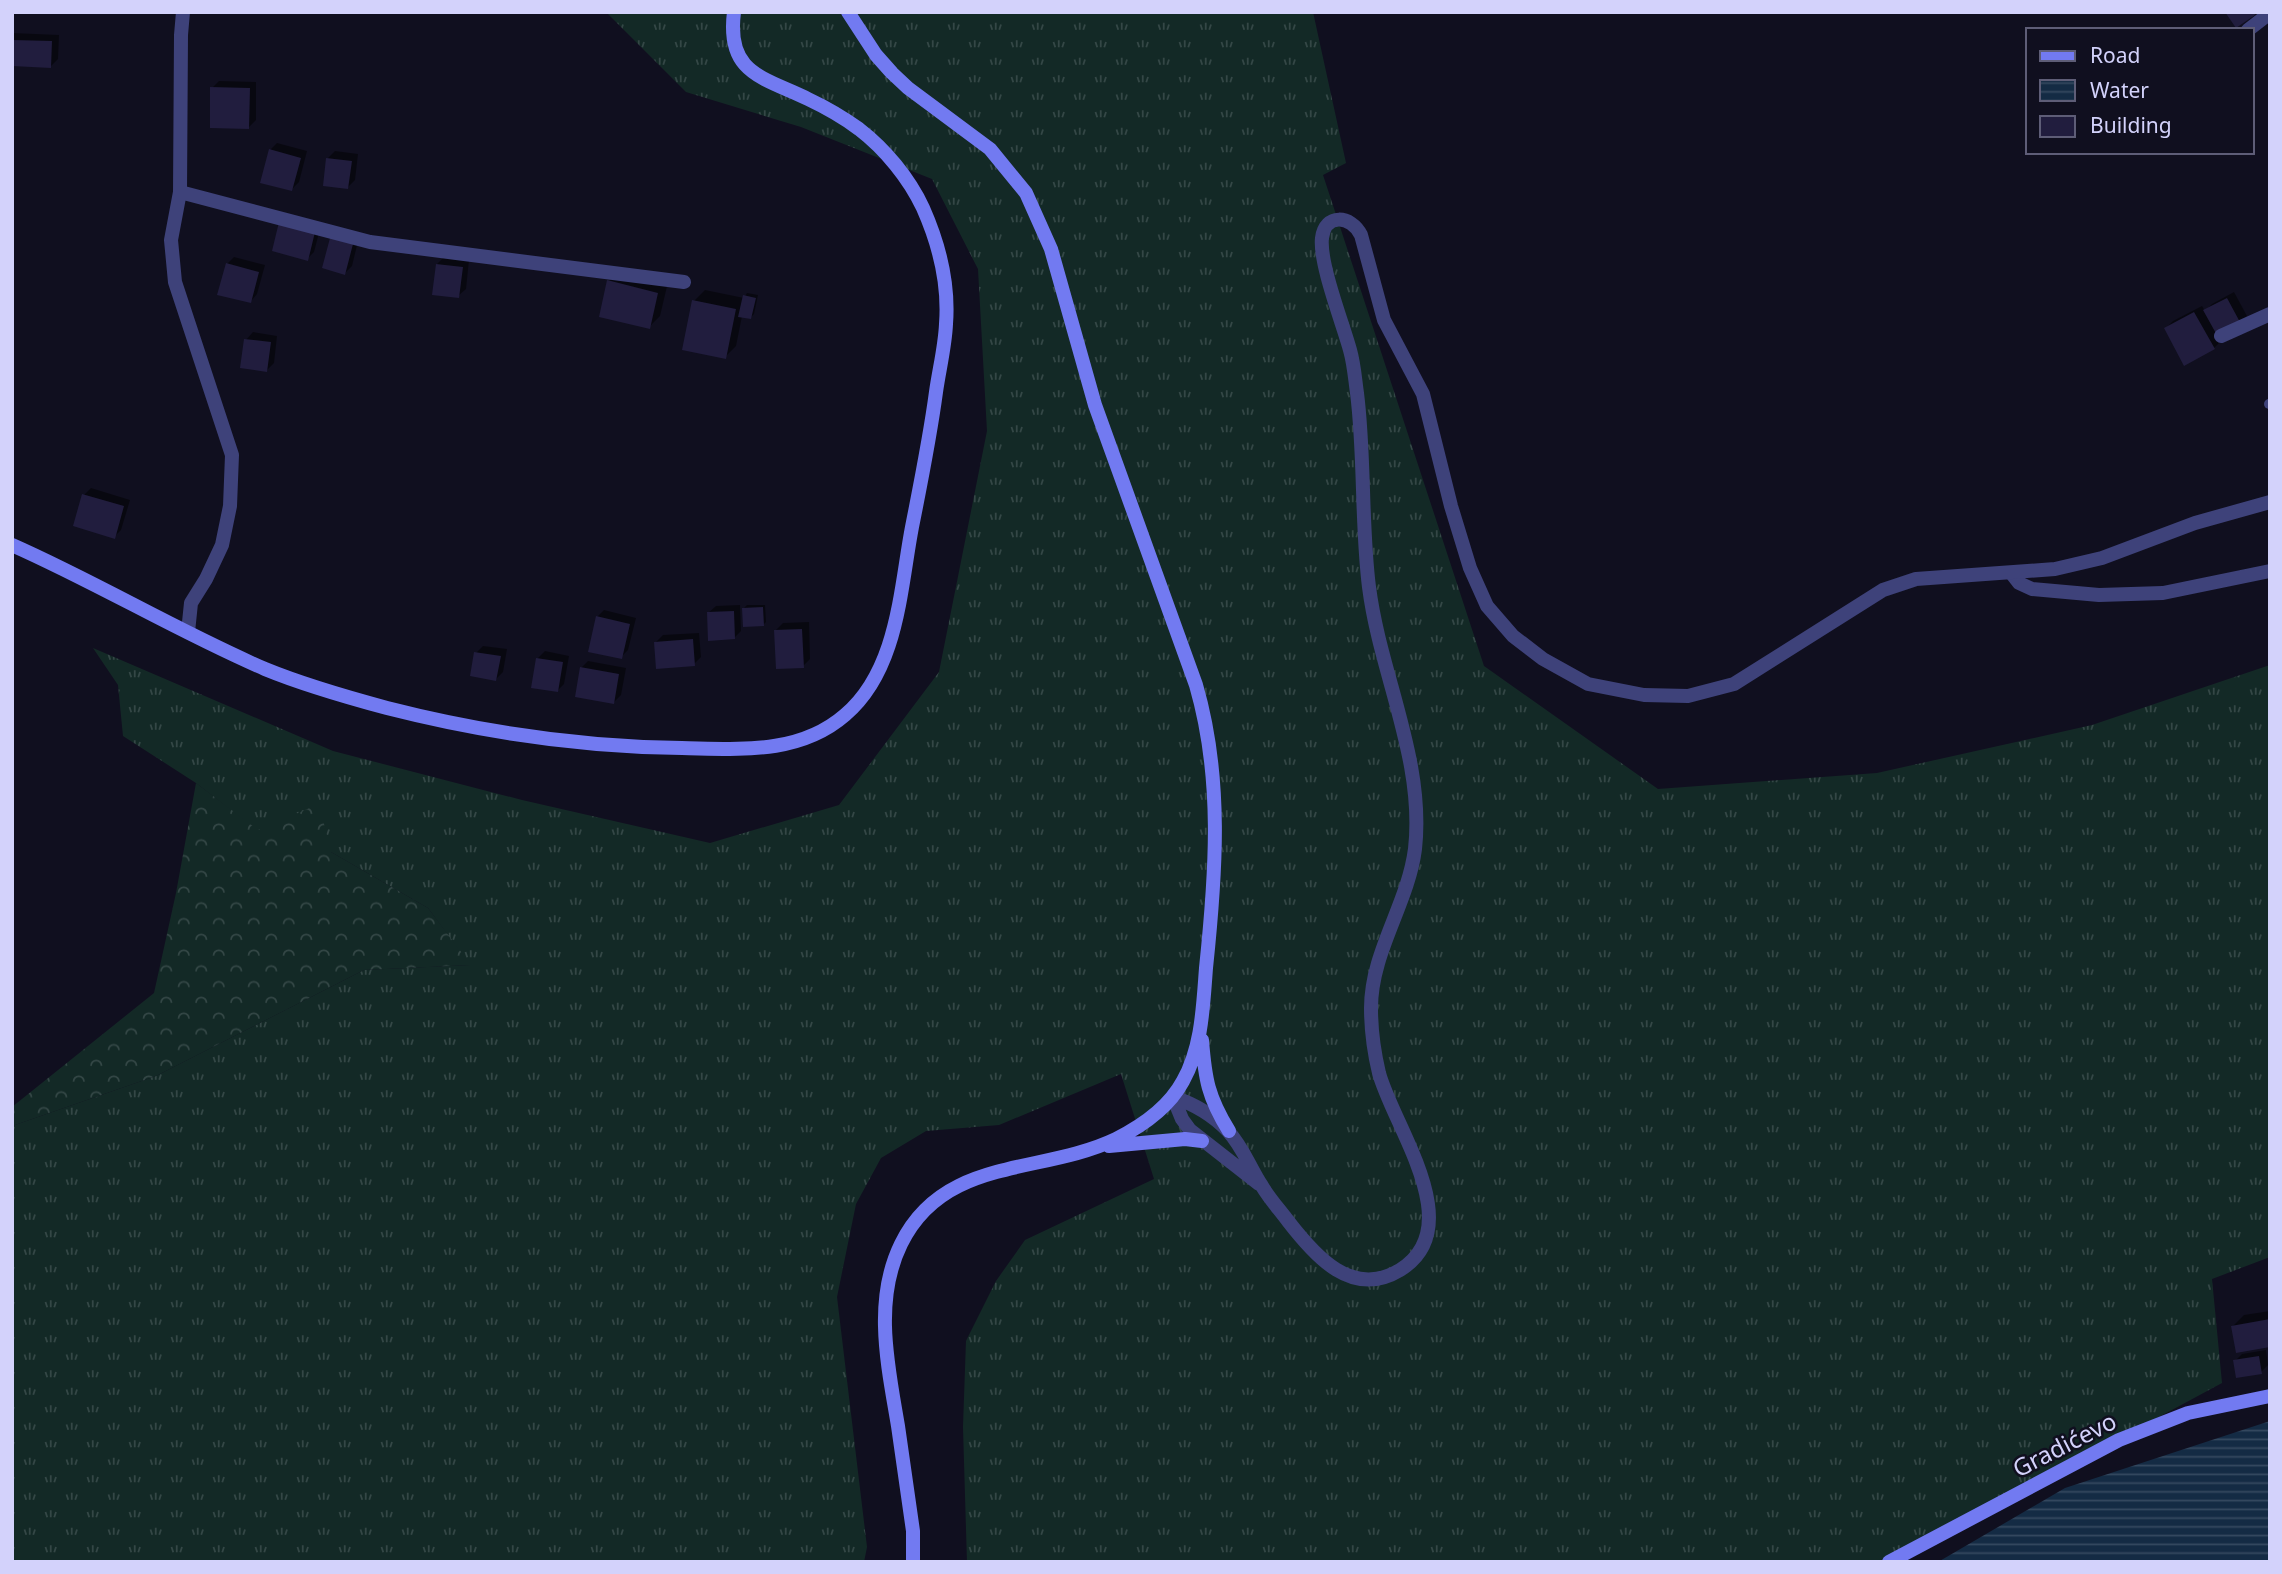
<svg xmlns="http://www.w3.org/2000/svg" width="2282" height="1574" font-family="'Noto Sans',sans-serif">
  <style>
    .grass { fill: url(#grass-tufts) }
    .forest { fill: url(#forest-crowns) }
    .water { fill: url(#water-rules) }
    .shadow { fill: #0007 }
    .building { fill: #211d3e }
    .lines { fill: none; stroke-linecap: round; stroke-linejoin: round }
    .service { stroke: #3e427a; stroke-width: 10 }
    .minor { stroke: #3e427a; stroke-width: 14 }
    .tertiary { stroke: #3e427a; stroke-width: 14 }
    .secondary { stroke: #727af1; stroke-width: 14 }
    .labels { text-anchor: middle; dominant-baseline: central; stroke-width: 5; stroke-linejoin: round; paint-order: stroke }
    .street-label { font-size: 24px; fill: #d3d2fb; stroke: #100f1f }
  </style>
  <defs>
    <pattern id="grass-tufts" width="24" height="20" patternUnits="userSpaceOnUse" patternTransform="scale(1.75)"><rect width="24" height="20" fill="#132926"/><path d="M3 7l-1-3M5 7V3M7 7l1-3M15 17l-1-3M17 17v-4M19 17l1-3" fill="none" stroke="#344746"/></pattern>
    <pattern id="forest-crowns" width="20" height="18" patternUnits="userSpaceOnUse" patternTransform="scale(1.75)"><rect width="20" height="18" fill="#132926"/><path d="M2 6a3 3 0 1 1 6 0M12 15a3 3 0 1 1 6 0" fill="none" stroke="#344746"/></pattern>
    <pattern id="water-rules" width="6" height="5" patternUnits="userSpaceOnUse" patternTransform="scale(1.75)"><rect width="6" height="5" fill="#142b44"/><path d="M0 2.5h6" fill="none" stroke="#354960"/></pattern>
  </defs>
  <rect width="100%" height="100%" fill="#100f1f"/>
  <path class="grass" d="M606,12H1313L1346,163L1323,175L1484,666L1658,789L1877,773L2092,725L2270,665V1257L2212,1279L2222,1383L1889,1562H967L963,1427L966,1341L996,1281L1025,1240L1154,1179L1121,1074L999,1125L926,1131L881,1158L856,1204L837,1297L867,1547L864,1562H12V1126L156,1076L364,970L470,965L428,908L331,852L258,831L196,783L123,736L118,685L93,648L333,751L522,800L710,843L839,805L939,672L987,431L978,269L932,179L801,127L686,92Z"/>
  <path class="forest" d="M196,783L258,830L319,804L331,852L428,908L471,965L364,970L156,1076L12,1126V1107L154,993L176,893Z"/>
  <path class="water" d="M2270,1421V1562H1938L2065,1488Z"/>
  <path class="shadow" d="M12,33L59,35L58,59L51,66L12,64Z
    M219,81L256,82V120L249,127L212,88Z
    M277,143L307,151L299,182L292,189L270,150Z
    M335,151L358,154L355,180L348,187L328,158Z
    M321,225L314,252L307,259L274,250Z
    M359,237L352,266L345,273L324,267Z
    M234,257L265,265L257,294L250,302L227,264Z
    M444,257L469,260L466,289L458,296L437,264Z
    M620,270L668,282L660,316L649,327L609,281Z
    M705,290L744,298L747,293L758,295L754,314L751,317L742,316L736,346L725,357L694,301Z
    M2234,292L2247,316L2214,348L2166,328L2173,321L2202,306L2205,311L2212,304Z
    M253,332L277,336L274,363L267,370L246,340Z
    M91,488L130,500L121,530L114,537L84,495Z
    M740,605L741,631L734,638L708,613L716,606Z
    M747,605H765L766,622L763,625L744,608Z
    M604,610L636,618L628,650L621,657L597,617Z
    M809,622L810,659L803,666L776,630L783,623Z
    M699,633L701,657L694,664L656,642L663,635Z
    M483,646L507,649L503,672L496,679L476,653Z
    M545,651L569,656L564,684L557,691L538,658Z
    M588,661L626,668L621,695L614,702L581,668Z
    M2270,1311V1345L2233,1326L2244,1315Z
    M2266,1350L2268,1365L2261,1372L2235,1361L2242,1354Z"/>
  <path class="building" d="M2225,12H2254L2255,15L2236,28Z
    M12,40L52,41L51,68L12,66Z
    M210,87L250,88L249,129L210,128Z
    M269,149L301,158L292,191L260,183Z
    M326,158L352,161L348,189L323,186Z
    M279,222L315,232L308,261L272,251Z
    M330,238L353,244L345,275L322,268Z
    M226,263L259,272L251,303L217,295Z
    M436,264L463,267L459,298L432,295Z
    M607,280L658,293L650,329L599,317Z
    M743,295L756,298L751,319L738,317Z
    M2227,298L2241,324L2218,337L2203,310Z
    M692,300L736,309L726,359L682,350Z
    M2194,312L2215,349L2184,366L2164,328Z
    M244,339L271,342L267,372L240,368Z
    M82,494L124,506L115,539L73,526Z
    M763,607L764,626L743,627L742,608Z
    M734,611L735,639L708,641L707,612Z
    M596,616L630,624L622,659L588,652Z
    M802,629L804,668L776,669L774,630Z
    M693,639L695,666L656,669L654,642Z
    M474,652L501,656L496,681L470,676Z
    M536,658L563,662L558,692L531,688Z
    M580,667L619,674L614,704L575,697Z
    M2270,1319V1347L2236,1353L2231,1326Z
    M2259,1356L2262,1374L2236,1378L2233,1360Z"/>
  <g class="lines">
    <path class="service" d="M2269,404H2270"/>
    <path class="minor" d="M183,12L181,35L180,192L171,240L175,282L232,455L230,506L222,545L206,579L191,603L188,632
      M2248,30L2270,13
      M180,192L370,242L684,282
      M2221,336L2270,314
      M2012,574L2019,583L2032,589L2099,595L2163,593L2270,571"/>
    <path class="tertiary" d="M1173,1097C1194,1104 1213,1115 1228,1131C1243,1147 1250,1168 1262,1186C1269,1198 1279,1209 1288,1221C1315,1256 1352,1299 1400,1270C1470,1227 1393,1126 1379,1073C1374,1052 1371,1030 1371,1008C1371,952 1408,904 1415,849C1425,760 1380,674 1369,587C1361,523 1365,457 1357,393C1355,379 1354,364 1350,350C1343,324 1319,263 1322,238C1325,213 1351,215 1361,235L1384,320L1423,394L1451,506L1470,568L1487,606L1513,636L1543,659L1588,684L1644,695L1688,696L1734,684L1883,590L1916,579L2055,569L2102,558L2195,523L2270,502
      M1173,1097L1182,1119L1190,1130L1259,1184"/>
    <path class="secondary" d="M848,12L876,55L892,73L908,88L990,149L1026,193L1051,249L1095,405L1196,685C1223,778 1216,873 1206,968C1203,1007 1202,1047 1183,1081C1169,1107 1142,1126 1116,1139C1041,1175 944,1156 901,1244C873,1301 888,1366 898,1426C903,1461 908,1496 913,1531V1562
      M12,545C98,583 179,632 265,669C304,685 346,697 387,708C485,733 582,747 682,748C739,749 799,755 845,715C898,670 900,590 912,527C921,482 930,437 936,392C939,370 945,347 946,324C949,285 939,244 923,208C909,178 885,149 859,129C844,118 825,107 808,99C763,77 726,74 734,12
      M1202,1040C1205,1079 1208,1097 1229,1131
      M1109,1146L1185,1139L1202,1141
      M1889,1562L2119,1440L2188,1413L2270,1396"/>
  </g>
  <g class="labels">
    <g class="street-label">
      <text transform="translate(2064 1444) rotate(-27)">Gradićevo</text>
    </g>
  </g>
  <rect width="2282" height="1574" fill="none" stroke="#d3d2fb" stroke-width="28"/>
  <rect x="2026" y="28" width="228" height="126" fill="#100f1f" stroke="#5e5d77" stroke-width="2"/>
  <rect x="2040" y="51" width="35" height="10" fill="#727af1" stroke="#5e5d77" stroke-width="2"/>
  <text x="2090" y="63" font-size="21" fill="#d3d2fb">Road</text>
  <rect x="2040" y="80" width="35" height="21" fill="url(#water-rules)" stroke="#5e5d77" stroke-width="2"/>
  <text x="2090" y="98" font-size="21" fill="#d3d2fb">Water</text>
  <rect x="2040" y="116" width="35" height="21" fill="#211d3e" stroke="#5e5d77" stroke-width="2"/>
  <text x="2090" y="133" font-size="21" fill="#d3d2fb">Building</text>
</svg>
